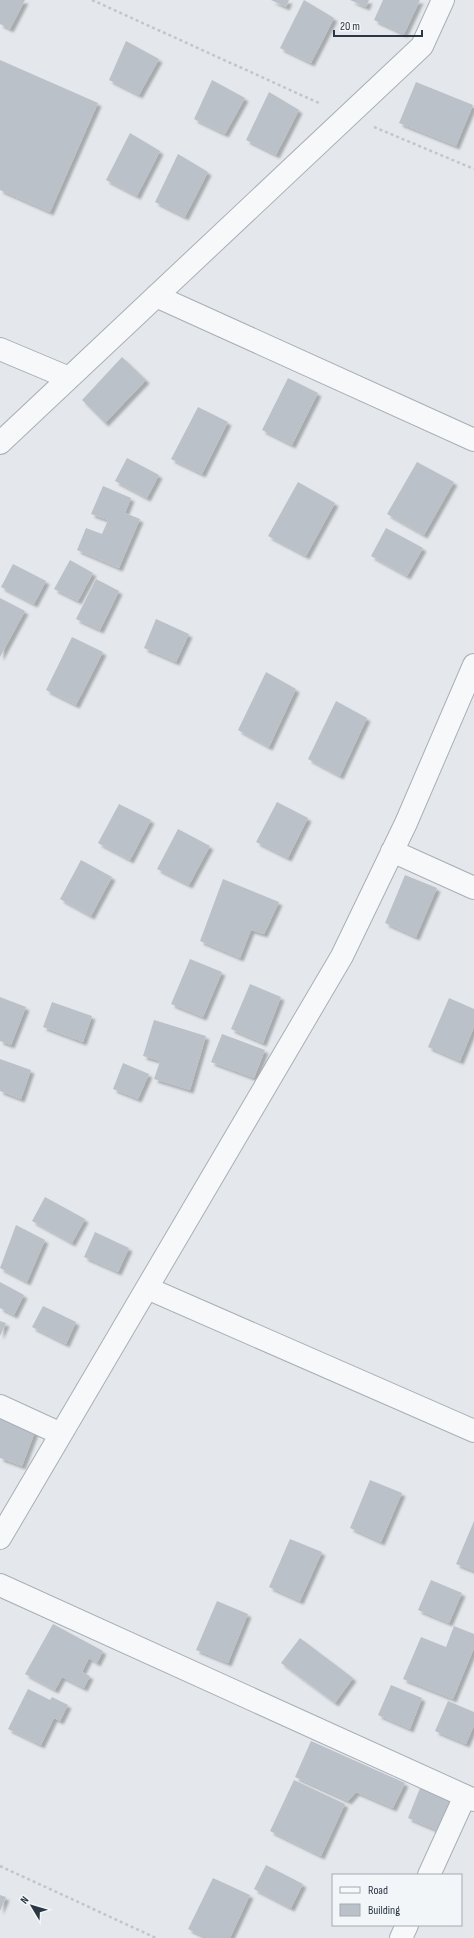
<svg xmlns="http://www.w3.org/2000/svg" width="474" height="1938" font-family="'Sofia Sans Condensed',sans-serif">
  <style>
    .building { fill: #bbc1c9; filter: url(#shadow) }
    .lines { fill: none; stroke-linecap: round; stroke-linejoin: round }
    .street-casing { stroke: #a9afb6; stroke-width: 24 }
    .path { stroke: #c1c6cb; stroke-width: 2.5; stroke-dasharray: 3 3; stroke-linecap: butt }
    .street { stroke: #f6f8fa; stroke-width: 22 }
  </style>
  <defs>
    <filter id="shadow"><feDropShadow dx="3.5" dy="3.5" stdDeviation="1" flood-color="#0004"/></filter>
  </defs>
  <rect width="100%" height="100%" fill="#e4e8ec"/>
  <path class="building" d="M0,0H25L10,29L0,24Z
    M271,0H289L286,7Z
    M304,0L334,18L311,63L280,48Z
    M350,0H369L366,7Z
    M383,0H420L404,34L374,20Z
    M126,41L159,59L139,95L109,80Z
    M0,60L98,103L50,212L0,190Z
    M212,80L245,98L225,134L194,119Z
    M416,82L473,105L456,146L399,123Z
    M269,92L299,110L276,155L246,140Z
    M130,133L160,151L137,196L106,180Z
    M178,154L208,172L185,217L155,202Z
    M122,357L146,380L105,423L82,400Z
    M288,378L318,393L292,445L262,430Z
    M198,407L228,422L202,474L171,459Z
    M127,458L159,475L147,498L115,481Z
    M417,462L454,482L424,535L387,514Z
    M298,482L335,503L306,556L268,536Z
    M103,486L131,498L125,513L140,519L119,568L77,550L86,528L102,534L108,520L91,514Z
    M386,528L423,548L407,576L371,556Z
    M70,560L93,573L78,601L54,589Z
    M13,564L46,581L34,604L1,587Z
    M96,579L119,591L100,630L76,619Z
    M0,598L25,611L0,657Z
    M156,619L189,634L176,662L144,648Z
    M72,637L103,652L76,705L46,690Z
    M266,672L296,689L269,747L238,730Z
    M336,701L367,718L340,776L308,759Z
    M277,802L308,818L288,858L256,842Z
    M119,804L151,820L130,860L98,843Z
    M178,829L210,846L189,885L157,869Z
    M81,860L112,877L91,916L60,899Z
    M405,875L437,888L416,937L385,923Z
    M223,879L279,902L264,934L251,930L240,958L200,941Z
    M190,959L222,972L203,1017L171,1004Z
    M250,984L281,997L263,1043L231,1029Z
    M0,997L26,1007L11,1045L0,1041Z
    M449,998L474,1009V1027L460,1061L428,1047Z
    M52,1002L92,1016L83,1042L43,1027Z
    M154,1020L206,1036L190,1090L154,1079L160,1061L143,1056Z
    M222,1034L265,1050L254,1078L211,1062Z
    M0,1059L31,1070L21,1099L0,1091Z
    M123,1063L149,1074L138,1099L113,1089Z
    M45,1197L85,1219L72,1243L32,1221Z
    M16,1225L45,1240L27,1282L0,1268Z
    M95,1232L129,1248L118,1272L84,1257Z
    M0,1282L24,1295L14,1315L0,1308Z
    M43,1306L76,1322L66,1344L32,1327Z
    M0,1321L6,1323L0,1336Z
    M0,1415L36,1429L22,1466L0,1458Z
    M370,1480L402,1493L381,1542L350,1528Z
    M474,1521V1571L456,1564Z
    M290,1539L322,1552L300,1601L269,1587Z
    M431,1580L462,1593L449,1623L418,1610Z
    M217,1601L248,1614L228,1663L196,1650Z
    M53,1624L103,1651L97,1663L89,1658L82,1672L90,1676L84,1688L62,1677L55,1690L25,1674Z
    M454,1626L474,1634V1648L453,1699L403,1679L421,1637L446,1647Z
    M300,1638L353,1678L335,1703L281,1663Z
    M391,1685L422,1698L410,1729L378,1715Z
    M28,1689L50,1700L52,1697L68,1705L60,1721L54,1718L41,1745L8,1729Z
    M448,1701L474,1712V1725L466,1744L435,1731Z
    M311,1741L405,1783L393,1808L356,1792L348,1801L295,1777Z
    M294,1780L345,1804L321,1856L270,1831Z
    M420,1788L451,1801L439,1831L408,1818Z
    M266,1865L303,1884L291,1908L254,1889Z
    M213,1878L250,1895L230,1938H207L188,1929Z
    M0,1895L6,1897L0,1911Z"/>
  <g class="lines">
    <g class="street-casing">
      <path id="street" d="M156,296L474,440
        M0,349L69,378
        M0,443L422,46L443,0
        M392,851L474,888
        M147,1288L474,1431
        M0,1406L61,1434
        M0,1538L342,956L406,823L474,665
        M0,1585L474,1800
        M429,1875L465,1796
        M401,1938L407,1925"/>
    </g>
    <path class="path" d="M92,0L321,104
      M374,127L474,169
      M0,1866L156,1938"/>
    <use href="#street" class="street"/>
  </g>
  <rect x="332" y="1874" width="130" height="52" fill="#f3f6f9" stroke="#a3aab1"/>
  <rect x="340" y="1887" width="20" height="6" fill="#f6f8fa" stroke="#a3aab1"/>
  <text x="368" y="1894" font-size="12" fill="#2b3744">Road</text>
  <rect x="340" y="1904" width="20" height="12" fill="#bbc1c9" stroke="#a3aab1"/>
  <text x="368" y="1914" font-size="12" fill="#2b3744">Building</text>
  <g transform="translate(32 1906) rotate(308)" stroke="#f3f6f9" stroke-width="3" paint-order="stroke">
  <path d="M0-3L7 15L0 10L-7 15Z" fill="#2b3744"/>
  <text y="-6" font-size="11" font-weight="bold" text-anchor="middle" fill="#2b3744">N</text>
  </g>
  <path d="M334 30v6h88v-6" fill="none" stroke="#2b3744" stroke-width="2"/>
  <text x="340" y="30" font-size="12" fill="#2b3744" stroke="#f3f6f9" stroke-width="3" paint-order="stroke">20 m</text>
</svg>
